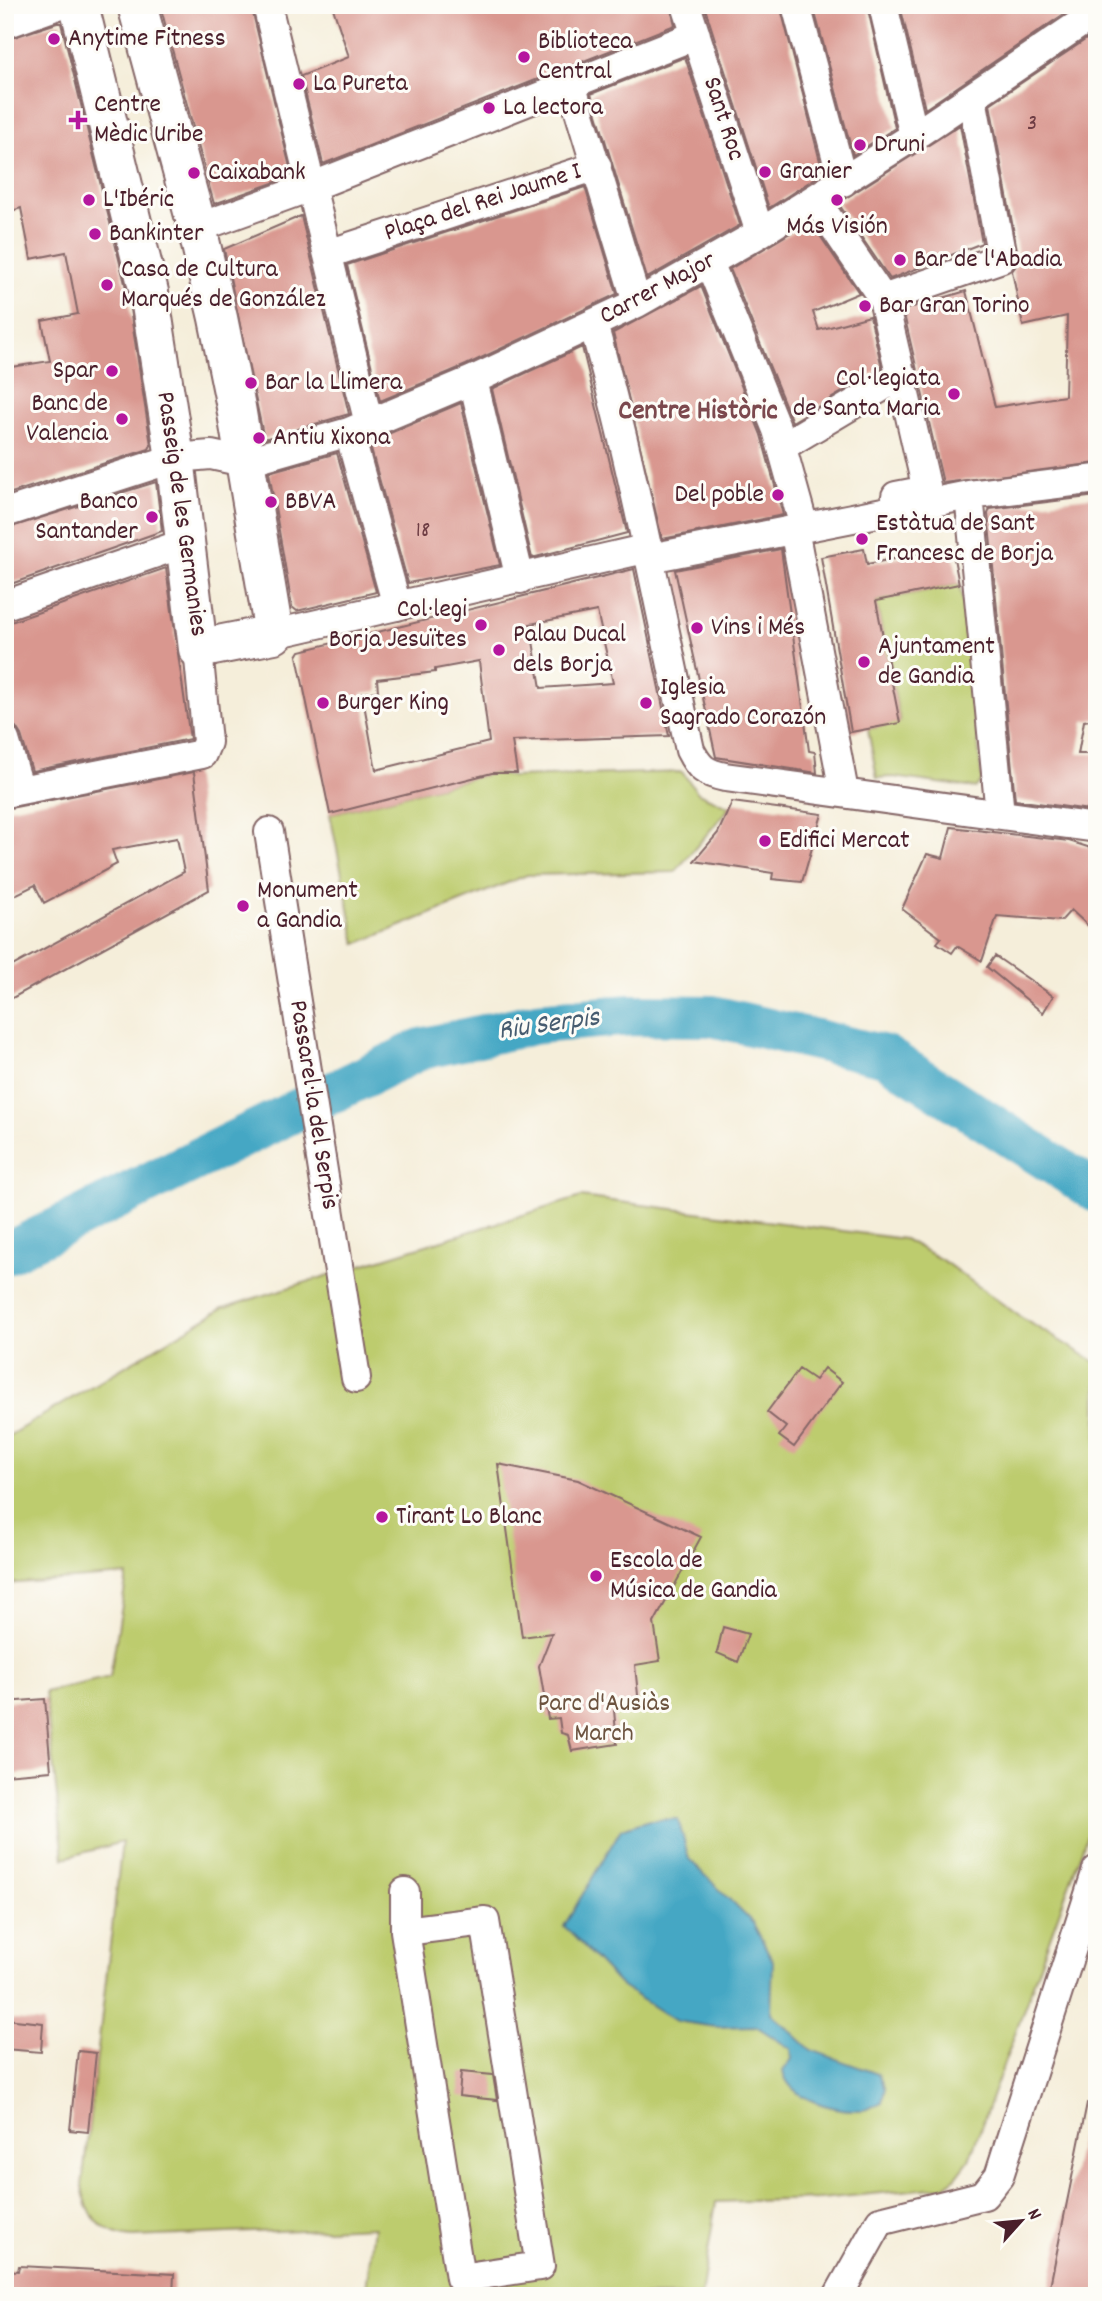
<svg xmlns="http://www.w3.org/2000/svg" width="1102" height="2301" font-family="Dekko,sans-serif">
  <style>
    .green { fill: #bdcc6e; stroke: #84764c; stroke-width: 2 }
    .water { fill: #44a7c4; stroke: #476378; stroke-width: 2 }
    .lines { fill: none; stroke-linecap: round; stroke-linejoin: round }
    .river { stroke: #44a7c4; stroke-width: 42 }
    .building { fill: #d9978f; fill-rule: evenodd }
    .street-casing { stroke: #866768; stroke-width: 32 }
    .secondary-casing { stroke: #866768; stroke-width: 42 }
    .street { stroke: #fff; stroke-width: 28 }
    .secondary { stroke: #fff; stroke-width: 38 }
    .poi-dot { fill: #b5179e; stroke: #fdfcf7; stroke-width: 2.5 }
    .labels { text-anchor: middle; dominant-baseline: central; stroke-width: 6; stroke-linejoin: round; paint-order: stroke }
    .number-label { font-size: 23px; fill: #6e3d44 }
    .poi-label { font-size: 26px; fill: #4a1f2b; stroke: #fdfcf7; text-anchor: start }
    .street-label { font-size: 26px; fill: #4a1f2b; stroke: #fdfcf7 }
    .park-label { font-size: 26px; fill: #6c533f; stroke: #fdfcf7 }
    .neighbourhood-label { font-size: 28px; font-weight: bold; fill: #7c494e; stroke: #fdfcf7 }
    .water-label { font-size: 28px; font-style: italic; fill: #475c70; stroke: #fdfcf7 }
  </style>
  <rect width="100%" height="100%" fill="#fdfcf7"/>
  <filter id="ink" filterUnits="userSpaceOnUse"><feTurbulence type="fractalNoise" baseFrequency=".0143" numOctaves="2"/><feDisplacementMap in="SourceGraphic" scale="14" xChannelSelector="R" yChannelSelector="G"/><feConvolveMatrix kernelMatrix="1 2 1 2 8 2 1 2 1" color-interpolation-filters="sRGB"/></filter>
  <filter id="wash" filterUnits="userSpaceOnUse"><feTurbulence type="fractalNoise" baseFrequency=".00686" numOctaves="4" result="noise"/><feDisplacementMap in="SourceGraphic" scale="28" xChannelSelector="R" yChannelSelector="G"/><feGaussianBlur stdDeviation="1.57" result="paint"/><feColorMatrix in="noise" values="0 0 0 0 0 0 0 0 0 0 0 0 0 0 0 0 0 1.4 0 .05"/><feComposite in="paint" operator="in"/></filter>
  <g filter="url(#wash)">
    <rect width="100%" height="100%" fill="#f5eeda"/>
    <path class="green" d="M959,584L965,611L982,781L975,788L893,777L877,778L868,729L900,722L876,601Z
      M682,772L698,793L730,807L675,872L527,875L356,944L330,814L492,773L513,777Z
      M581,1197L904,1239L942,1260L1022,1318L1097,1363V1808L969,2160L956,2177L942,2187L820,2199L716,2202L701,2296H365L374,2227L133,2237C103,2235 86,2216 82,2186L122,1842L64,1858L45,1692L110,1677L127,1575L5,1584V1438L223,1308Z"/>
    <path class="water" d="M678,1819L689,1859L753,1923L773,1961L771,2013L811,2050L878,2074L885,2089L882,2102C875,2105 868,2110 861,2110C835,2111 789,2100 783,2071L792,2059L791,2049L756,2026L716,2027L676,2021L621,1986L564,1926L621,1829L649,1820Z"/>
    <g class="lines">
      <path class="river" d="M5,1254L421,1049L537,1023L631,1015L712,1016L885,1056L1097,1192"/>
    </g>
    <g id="blocks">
      <path class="building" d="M160,5H251L292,176L214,204Z
        M332,5H670L675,25L323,164L301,76L349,57Z
        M704,5H780L823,173L769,208Z
        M813,5H867L895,128L853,155Z
        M900,5H1077L925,109Z
        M57,23H61L128,296L151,445L149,449L5,495V368L50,361L42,321L78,314L66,252L31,259L21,208L5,213V40Z
        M1097,32V463L943,483L903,310L966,291L995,407L1065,396L1067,316L1023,326L1012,271L1018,263V255L990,104Z
        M685,57L740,225L647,278L591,94Z
        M960,125L982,243L890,279L838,203Z
        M585,187L617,294L466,365L380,401L347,265Z
        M301,216L349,414L264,439L224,249Z
        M810,221L859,293L813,312L819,330L870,316L882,368L792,422L730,269Z
        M701,286L761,435L783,515L662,539L613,333Z
        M582,347L627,533L532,558L492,389Z
        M461,403L500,565L408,583L369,442Z
        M337,453L376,592L297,611L292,607L269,472Z
        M156,482L162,531L5,586V529Z
        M1097,496V719L1084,721L1078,754H1097V811L1015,800L988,514L990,509Z
        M952,548L959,584L876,601L900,723L851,732L821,557L864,549L867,564Z
        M781,549L809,751L815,752L817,773L716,757L675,570Z
        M166,568L190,739L32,771L21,735L16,727L5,724V624Z
        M634,569L669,736L512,741L517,773H492L330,814L297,656L300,651ZM597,611L613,683L541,688L530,624ZM479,661L489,742L376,770L362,693L378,691L377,679L435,672V669Z
        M194,772L209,890L5,1002V970L184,872L177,838L112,850L117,864L44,903L35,885L5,900V809Z
        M732,802L822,814L802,882L772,879L773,873L694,861L718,833Z
        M951,827L1069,841L1097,850V934L1071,910L1061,921L997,916L982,961L957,946L952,953L937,943L941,938L902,909L927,854L943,858Z
        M995,956L1053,996L1043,1013L987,967Z
        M824,1368L842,1382L794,1447L779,1436L786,1427L767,1412L799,1369L815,1380Z
        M498,1464L578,1480L701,1537L654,1623L660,1661L635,1665L639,1705L614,1710L617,1744L572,1751L568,1735L561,1733L559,1718L548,1719L539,1666L552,1633L522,1637Z
        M723,1627L748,1634L738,1662L717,1653Z
        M45,1699L51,1771L5,1775V1702Z
        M5,2019L43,2023L41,2052L5,2049Z
        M78,2051L96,2053L88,2132L70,2130Z
        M461,2072L493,2075L497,2100L459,2096Z
        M1087,2103L1097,2104V2296H1080L1050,2286Z
        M19,2266L174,2274L173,2296H5V2270L18,2271Z"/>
    </g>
  </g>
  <g filter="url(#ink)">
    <use href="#blocks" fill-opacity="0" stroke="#866768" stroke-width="2"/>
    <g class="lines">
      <g class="street-casing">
        <path id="street" d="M267,5L369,424
          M686,5L760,233
          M796,5L843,182
          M883,5L914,136
          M5,24L58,5
          M571,84L637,303
          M815,199L883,299L927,490L896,496
          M197,228L313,186L696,35
          M328,254L597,166
          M709,262L777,430L804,527
          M883,299L1002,258L972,98
          M593,324C633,465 659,608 690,750C699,768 705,773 725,777L1097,828
          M473,380L520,579
          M349,432L397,606
          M783,446L902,375
          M969,495L1000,814
          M5,513L175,458L211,455L244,462L349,432L473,380L637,303L760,233L914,136L1097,12
          M794,529L844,792
          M650,558L969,495L1097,479
          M5,605L185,543
          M274,634L649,548
          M5,740L20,790
          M5,793L202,754L207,742L198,649
          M269,832L356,1378
          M405,1892V1931L460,2278L540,2266L485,1921L405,1931
          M838,2296L880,2221L984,2195L999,2176L1097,1870"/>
      </g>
      <g class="secondary-casing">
        <path id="secondary" d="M79,5L149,292L175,458L198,649L274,634L236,407L218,318L195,219L137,5"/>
      </g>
      <use href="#street" class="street"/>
      <use href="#secondary" class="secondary"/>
    </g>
  </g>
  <g class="poi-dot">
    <circle cx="54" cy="39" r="7"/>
    <circle cx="524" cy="57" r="7"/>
    <circle cx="299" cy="84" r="7"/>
    <circle cx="489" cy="108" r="7"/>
    <path d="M74.5 109.5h7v7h7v7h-7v7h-7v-7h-7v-7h7z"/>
    <circle cx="860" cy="145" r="7"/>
    <circle cx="765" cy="172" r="7"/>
    <circle cx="194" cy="173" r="7"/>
    <circle cx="89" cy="200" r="7"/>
    <circle cx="837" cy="200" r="7"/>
    <circle cx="95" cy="234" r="7"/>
    <circle cx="900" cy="260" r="7"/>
    <circle cx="107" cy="285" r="7"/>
    <circle cx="865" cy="306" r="7"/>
    <circle cx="112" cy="371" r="7"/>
    <circle cx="251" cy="383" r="7"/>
    <circle cx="954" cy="394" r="7"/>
    <circle cx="122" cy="419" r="7"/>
    <circle cx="259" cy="438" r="7"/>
    <circle cx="778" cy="495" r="7"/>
    <circle cx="271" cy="502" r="7"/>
    <circle cx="152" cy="517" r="7"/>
    <circle cx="862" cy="539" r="7"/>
    <circle cx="481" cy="625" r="7"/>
    <circle cx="697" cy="628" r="7"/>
    <circle cx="499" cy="650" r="7"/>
    <circle cx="864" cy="662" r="7"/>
    <circle cx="323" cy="703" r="7"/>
    <circle cx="646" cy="703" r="7"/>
    <circle cx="765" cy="841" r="7"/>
    <circle cx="243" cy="906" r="7"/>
    <circle cx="382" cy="1517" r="7"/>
    <circle cx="596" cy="1576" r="7"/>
  </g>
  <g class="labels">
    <g class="number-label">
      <text x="1032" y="124">3</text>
      <text x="423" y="531">18</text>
    </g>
    <g class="poi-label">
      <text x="68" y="39">Anytime Fitness</text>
      <text x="538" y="42">Biblioteca<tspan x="538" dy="30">Central</tspan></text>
      <text x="313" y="84">La Pureta</text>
      <text x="94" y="105">Centre<tspan x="94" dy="30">Mèdic Uribe</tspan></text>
      <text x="503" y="108">La lectora</text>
      <text x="874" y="145">Druni</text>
      <text x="779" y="172">Granier</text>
      <text x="208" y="173">Caixabank</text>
      <text x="103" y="200">L'Ibéric</text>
      <text x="837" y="227" text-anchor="middle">Más Visión</text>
      <text x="109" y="234">Bankinter</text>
      <text x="914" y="260">Bar de l'Abadia</text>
      <text x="121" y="270">Casa de Cultura<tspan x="121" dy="30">Marqués de González</tspan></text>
      <text x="879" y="306">Bar Gran Torino</text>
      <text x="98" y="371" text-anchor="end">Spar</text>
      <text x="940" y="379" text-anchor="end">Col·legiata<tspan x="940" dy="30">de Santa Maria</tspan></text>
      <text x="265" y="383">Bar la Llimera</text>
      <text x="108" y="404" text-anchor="end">Banc de<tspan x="108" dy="30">Valencia</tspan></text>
      <text x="273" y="438">Antiu Xixona</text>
      <text x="764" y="495" text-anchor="end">Del poble</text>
      <text x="138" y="502" text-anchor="end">Banco<tspan x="138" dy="30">Santander</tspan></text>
      <text x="285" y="502">BBVA</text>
      <text x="876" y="524">Estàtua de Sant<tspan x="876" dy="30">Francesc de Borja</tspan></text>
      <text x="467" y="610" text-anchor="end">Col·legi<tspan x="467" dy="30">Borja Jesuïtes</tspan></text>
      <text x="711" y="628">Vins i Més</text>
      <text x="513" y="635">Palau Ducal<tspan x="513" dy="30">dels Borja</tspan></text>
      <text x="878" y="647">Ajuntament<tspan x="878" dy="30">de Gandia</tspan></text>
      <text x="660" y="688">Iglesia<tspan x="660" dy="30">Sagrado Corazón</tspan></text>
      <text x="337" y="703">Burger King</text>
      <text x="779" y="841">Edifici Mercat</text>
      <text x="257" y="891">Monument<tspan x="257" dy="30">a Gandia</tspan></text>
      <text x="396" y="1517">Tirant Lo Blanc</text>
      <text x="610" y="1561">Escola de<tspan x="610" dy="30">Música de Gandia</tspan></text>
    </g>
    <g class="street-label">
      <text transform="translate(723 119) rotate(72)">Sant Roc</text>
      <text transform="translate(483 203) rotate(-18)">Plaça del Rei Jaume I</text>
      <text transform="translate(658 289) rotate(-28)">Carrer Major</text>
      <text transform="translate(181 514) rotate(82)">Passeig de les Germanies</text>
      <text transform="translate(313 1105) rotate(81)">Passarel·la del Serpis</text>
    </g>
    <g class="park-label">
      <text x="604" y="1704">Parc d'Ausiàs<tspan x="604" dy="30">March</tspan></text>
    </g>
    <g class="neighbourhood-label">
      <text x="698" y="413">Centre Històric</text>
    </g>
    <g class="water-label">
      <text transform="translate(549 1026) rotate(-8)">Riu Serpis</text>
    </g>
  </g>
  <rect width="1102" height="2301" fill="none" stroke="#fdfcf7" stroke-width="28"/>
  <g transform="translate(1021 2221) rotate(63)" stroke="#fdfcf7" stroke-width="5" paint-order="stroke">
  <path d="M0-5L12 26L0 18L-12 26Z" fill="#4a1f2b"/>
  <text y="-10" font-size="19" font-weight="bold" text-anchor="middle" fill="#4a1f2b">N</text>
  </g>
</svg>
